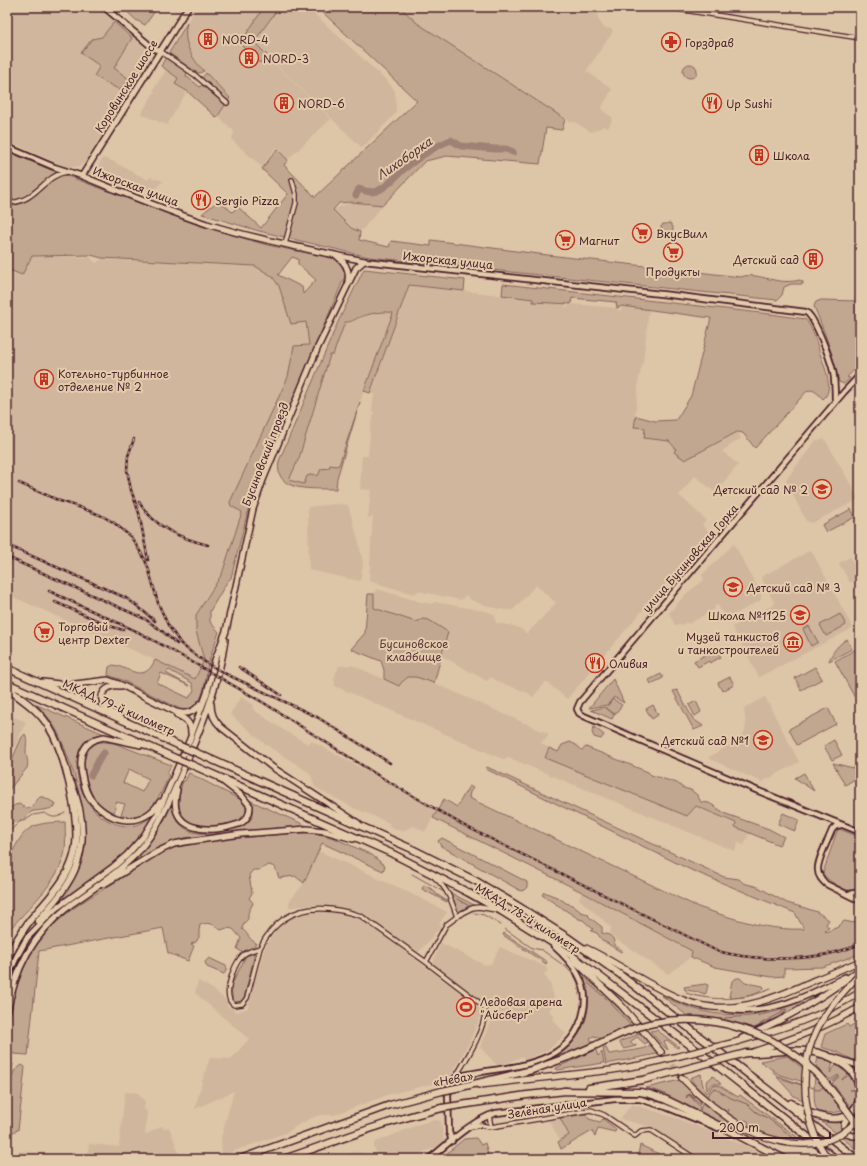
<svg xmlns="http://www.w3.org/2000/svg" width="867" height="1166" font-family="'Playpen Sans',sans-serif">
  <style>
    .built { fill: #d0b69c }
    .green { fill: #c2a790; stroke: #86635e; fill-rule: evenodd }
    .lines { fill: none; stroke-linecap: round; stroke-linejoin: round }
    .stream { stroke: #7e5a57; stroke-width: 1 }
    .river { stroke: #a08174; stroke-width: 7 }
    .primary-tunnel { stroke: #c0a48e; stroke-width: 5.5; stroke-dasharray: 5.5 3; stroke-linecap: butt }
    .minor-casing { stroke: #4a1f2b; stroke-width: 6 }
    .tertiary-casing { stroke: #4a1f2b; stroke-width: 8 }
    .secondary-casing { stroke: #4a1f2b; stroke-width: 8 }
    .primary-casing { stroke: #4a1f2b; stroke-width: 8 }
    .trunk-casing { stroke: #4a1f2b; stroke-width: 9 }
    .motorway-casing { stroke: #4a1f2b; stroke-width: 9 }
    .minor { stroke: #e3ccac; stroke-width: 3.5 }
    .tertiary { stroke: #e3ccac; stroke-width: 4.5 }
    .secondary { stroke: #e3ccac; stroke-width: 5 }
    .primary { stroke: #e3ccac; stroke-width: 5.5 }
    .trunk { stroke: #e3ccac; stroke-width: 6 }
    .motorway { stroke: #e3ccac; stroke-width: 6 }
    .rail-casing { stroke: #4a1f2b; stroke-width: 2.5 }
    .rail { stroke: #e3ccac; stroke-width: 1; stroke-dasharray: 3; stroke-linecap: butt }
    .primary-bridge-casing { stroke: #4a1f2b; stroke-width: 8; stroke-linecap: butt }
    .trunk-bridge-casing { stroke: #4a1f2b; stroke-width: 9; stroke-linecap: butt }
    .motorway-bridge-casing { stroke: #4a1f2b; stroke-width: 9; stroke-linecap: butt }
    .primary-bridge { stroke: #e3ccac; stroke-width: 5.5 }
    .trunk-bridge { stroke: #e3ccac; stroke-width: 6 }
    .motorway-bridge { stroke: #e3ccac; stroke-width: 6 }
    .labels { text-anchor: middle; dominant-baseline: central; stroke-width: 4; stroke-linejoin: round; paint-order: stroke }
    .poi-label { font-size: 11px; fill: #4a1f2b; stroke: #e3ccac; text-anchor: start }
    .street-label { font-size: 11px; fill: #4a1f2b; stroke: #e3ccac }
    .park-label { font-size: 11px; fill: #5c333a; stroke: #e3ccac }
    .water-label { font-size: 12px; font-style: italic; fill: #5b333a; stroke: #e3ccac }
  </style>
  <rect width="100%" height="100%" fill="#ddc5a7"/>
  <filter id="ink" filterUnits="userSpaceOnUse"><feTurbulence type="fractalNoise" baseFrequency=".025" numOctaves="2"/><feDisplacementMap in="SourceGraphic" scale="8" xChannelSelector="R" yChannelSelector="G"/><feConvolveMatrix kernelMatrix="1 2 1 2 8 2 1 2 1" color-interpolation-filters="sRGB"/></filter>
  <g filter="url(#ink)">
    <path class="built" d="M7,7H99L151,53L150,58L85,162L80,166L74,167H66L7,141Z
      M197,7H278L247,37L331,119L288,159L276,147L262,167L232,140L234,131L219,117L230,98L198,65L191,55L187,44L185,36L186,27L187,23Z
      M279,7H306L310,10L388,82L395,91L396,113L362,148L254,43Z
      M400,7H599L598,19L604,28L613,29L612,33L586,71L612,89L601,109L613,118L608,128L604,126L591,132L575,122H570L417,23Z
      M166,70L178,78L175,84L187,91L167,125L141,114L155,91L153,90Z
      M103,158L112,161L148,180L150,177L163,181L153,191L99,171L98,166Z
      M351,202L383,205L360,232L351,228L333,210Z
      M31,256L91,257L92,260L96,263L102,259L255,266L272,276L279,286L286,303L306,322L309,345L294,346L288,377L230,502L231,506L242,512L222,574L196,615V631L204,660L195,679L155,660L7,594V269L22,275Z
      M409,285L534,299L533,301L565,303V307H567L571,304L617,308L619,311H621L622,306L649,309L643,362L639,377L634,427L645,428L644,438L669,441L685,459L737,432L741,438L722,451L738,465L715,492L695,476L679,495L706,520L702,525L709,532L567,699L546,681L533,697L528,693L497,681L491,677L487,681L442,656L448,632L429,620L423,619L416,622L374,608V594L376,589L421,602L431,604L435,602L489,612L495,615L496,623L514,626L521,629L527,634L556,603L536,585L513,610H504L481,604L471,600L466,595L461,600L418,591L414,594L369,581L373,516L368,518L371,490L360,489L362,456H368L371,424L373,419L374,412L372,411L374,394L370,393Z
      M387,311L393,313L360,402L339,465L329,468L305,484L289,480L299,458L330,355H333L345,322L348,323L361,317Z
      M824,438L859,499L812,523L806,521L786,480L816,440L818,441Z
      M336,504L348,505L358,539L363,563L360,581L309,570L308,507Z
      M734,544L761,594V600L726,619L718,605L714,607L715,609L688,624L687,622L681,625H675L669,613L686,594L704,580L702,575Z
      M811,550L853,628L759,677L732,627L775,604L761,577Z
      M850,557L860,576L850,583L839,563Z
      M352,665L399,686L408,677H416L434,683L549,734L541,743L549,748L546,758L696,806L736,824L735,827L749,833L744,845L738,843L735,851L507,757L505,760L335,686L334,678L339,666Z
      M241,697L254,705L252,709L285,731L308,744L311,741L321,746L385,781L436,811L425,832L414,826L404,830L403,832L389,826L390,823L354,808L315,787L310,773L265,744L230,714Z
      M765,697L799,762L762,782L708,758L739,739L744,733L746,726L744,708Z
      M7,714L26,722L7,764Z
      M318,851L374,876V877L390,884L394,885L447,912L439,924L441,925L437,932L436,931L432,937L417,954L364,914L357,912L320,905L289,907V902L304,883Z
      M582,892L692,951L691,957L668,974L616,939L610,934L611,927L579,899Z
      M316,912L341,913L361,918L483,1010L469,1043L448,1080L387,1095L334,1115H319L299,1124L288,1132L222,1155L221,1138L234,1091L195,1109L203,1078L210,1058L231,1059L249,1039L195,993L198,981L211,988L227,1001L228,1008L231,1007L236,1012L248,1008L252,989L266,945L281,924L298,913Z
      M441,943L485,965L491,964L500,947L544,966L548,970L544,975L550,983L554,998L553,1001L550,1004L552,1007L549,1010L554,1017L552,1019L566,1034L548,1050L525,1060L522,1056L510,1062L497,1065L480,1047L488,1027L491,1024L490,1023L492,1017L496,1013L479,999L434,965V959Z
      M125,1092L138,1093L145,1102L144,1110L147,1111L145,1135L162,1126L164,1129L169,1127L181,1159H17L18,1151L87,1157L89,1144L119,1147Z
      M632,1104L679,1119L751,1148L770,1159H700L651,1127L620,1119Z
      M560,1118L569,1135L560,1140L549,1121Z
      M433,1120L441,1121L444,1141L436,1147L408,1159H379L374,1147V1144L376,1142L420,1124Z
      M354,1152L365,1153L367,1159H335Z"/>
    <path class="green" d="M111,7H158L145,25L136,20L122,7L118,12Z
      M264,7H279L254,42L267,55L260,63L240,44Z
      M317,7H400L417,23L565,119L562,130L546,128L540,164L447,156L425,161L383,205L351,202L339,203L333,210L351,228L360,232L359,240L389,247L391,241L431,246V240L539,254L741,277C751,273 763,278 774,280C783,282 791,282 800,280L803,282V284H791L784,287L782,295L777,300L369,257L259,231L202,214L219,200L232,212L238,207L261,228L288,194L262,169L277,149L288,160L284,165L315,197L417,101Z
      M114,22L132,38L114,68L129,79L120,90L94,76L100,66L81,53L92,39L102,37Z
      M187,23C182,41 191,58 204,71L200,73L196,72L169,53Z
      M166,57L187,72L186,76L200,87L202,85L225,105L217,118L187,91L175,84L178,78L161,66Z
      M683 71a7 7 0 1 1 14 0a7 7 0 1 1-14 0Z
      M206,73L230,98L227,102L202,78Z
      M9,152L49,169L201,226L267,245L336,259L342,262L346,270L345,276L251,498L231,578L227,582L210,611V622L219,632C215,643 211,654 208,665C205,679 205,702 190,710L180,709L122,680L108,675L109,667L113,665C131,668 144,684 155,660L195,679L204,660L196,631V615L222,574L242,512L231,506L230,502L288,377L294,346L309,345L306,322L291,324L279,286L272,276L255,266L102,258L91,255L32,256L22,275L7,269V153ZM292,257L298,259V264L316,280L303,294L302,287L278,275ZM169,670L192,683L194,690L189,698L157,683L161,673L190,686L166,673Z
      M670,223L673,227V230L669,234L664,233L662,231L661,227L663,224H666Z
      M364,269L465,280L464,291L409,285L370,393L364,391L393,313C384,310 369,314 360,317C355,319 350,323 345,322L333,355H330L299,458L289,480L304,484L307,476L313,474L318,476L321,469L329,468L330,465L336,466L339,465L360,402L337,478L336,489C315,488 273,494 279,461L338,322Z
      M503,284L770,314L805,319C813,327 817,344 820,354C824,365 835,390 823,399C818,394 814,388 807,391L755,448L743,433L737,432L685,460L674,452L676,449L669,441L644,438L645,428L634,427L636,416L655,421L676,420L691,396L711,318L622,306L617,308L616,302L572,298L571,304L533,302V299L502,295Z
      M821,300L860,301V364L847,377L850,378L844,384L839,382C834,356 824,331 814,306L816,302Z
      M851,509L855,517L826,532L822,525Z
      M368,594H374V608L416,622L423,619L429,620L448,632L434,683L416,677H408L401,683L399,686L384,679V670L381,661L351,649L365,633Z
      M840,614L846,625L826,636L820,625Z
      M809,626L818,642L811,646L803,629Z
      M847,639L852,649L829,661C833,651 838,645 847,639Z
      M860,647V696L855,698L835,661Z
      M716,649L721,657L710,663L709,661L698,667L694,661Z
      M815,667L822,679L801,690L795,678Z
      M661,674L663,678L651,684L649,680Z
      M730,677L734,685L722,691L718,683Z
      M613,679L624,703L614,697L607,705L589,708Z
      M677,690L693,719L703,726L694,730L673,691Z
      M613,699L622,705L615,714L606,708Z
      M696,701L701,712L695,716L689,705Z
      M37,705L104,734C99,735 93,736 89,738C70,750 77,786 87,801C96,816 114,827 132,826C139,825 145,821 152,817C131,855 94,877 60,901H59C72,885 82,867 85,846C89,816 70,756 56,729C51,720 44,712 37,705Z
      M653,705L658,715L652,719L646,709Z
      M605,707L614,715L612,719L591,710Z
      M828,708L836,724L797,745L789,729Z
      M594,727L604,735L601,739L594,737L592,732Z
      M25,734C28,740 26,745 26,751C26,757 29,762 27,768L7,792V771L22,737Z
      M834,740L842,755L832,760L824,746Z
      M98,742H104L114,743L171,765L167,774L169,775C160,796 151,820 123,817L121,815L125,804L116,802L114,814C107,809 99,805 94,798C87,787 80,761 88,749C90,746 95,744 98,742ZM129,769L149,779L142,792L123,783Z
      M570,742L576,745L582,750L586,747L648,772L651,775L677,783L683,788L691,790L697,795L701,802L709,803L726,814L769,829L784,837L779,845L735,827L736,823L696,806L687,816L545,758L549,748L558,752L562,745Z
      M833,763L857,769L860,776L845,785Z
      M487,767L724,877L739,879L743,883L758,887L787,903L805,908L817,912L829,920L826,924L829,928L825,930L826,932L838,927L844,921L854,923L860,915V954L822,967L784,968V976L772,977L715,967L691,957L692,951L582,892L433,818L444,799L457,807L469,786L473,788L470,792L469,798L698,907C731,918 768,931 804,929L795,913L691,870L486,769Z
      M189,773L241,800L246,807C246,812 246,816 242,819C236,824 226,824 218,825C182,829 172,815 183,781H185Z
      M804,773L814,791L795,778Z
      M40,797H44L56,804L55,807C48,810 41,810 34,811C28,812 28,817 24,819C18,821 12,822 7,827C7,817 7,806 19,804C34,814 31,805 40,797Z
      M251,801L307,826L242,831L184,838L168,843L159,847L128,866C147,848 162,828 172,804C172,818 183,832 199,833C207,834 215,832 223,830C233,829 245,828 251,819C255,813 253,807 251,801Z
      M783,813L799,820L795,831L778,824Z
      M65,822C65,831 66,841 65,850C61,881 26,909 7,933V857C13,853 14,848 18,842C29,822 44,823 65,822Z
      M839,829L860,837V888C858,889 856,890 854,891C847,892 825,880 823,873L837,831Z
      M301,833H315L334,838L372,855L385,866L383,871L322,843L304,883L295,876L279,878L275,867L269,865L259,870H253L249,875L252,893L249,898L253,903L248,913V919L244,923L242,929C249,934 248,939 256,943L254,948L242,952L237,949L241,938L233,929L227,928L221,930C214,925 210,921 200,925L199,931V937L196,942L191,944L194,946L188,961L168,953L163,928L39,951L28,1055L14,1054L7,1051C7,1001 23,949 64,916C79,903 97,893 114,883C134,870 154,854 177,847C194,842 212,841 228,839C253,837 277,834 301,833Z
      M442,838L527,882V887L524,890L521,891L441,846L438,841Z
      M424,885L435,891L436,894L447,901V902L422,889Z
      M544,892L559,898L566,903L572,905L581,912L588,914L589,917L602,927V933C609,934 615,937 614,945L622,950L621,952L602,940L597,933L591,931L593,929L583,920L579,919L542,895Z
      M451,893L474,905L465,908L459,913Z
      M504,933L547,962L546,964L503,935Z
      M255,953L244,998L240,1003H233L231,986L246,956Z
      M209,958L226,966L227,969L224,974L207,967L205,962Z
      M584,977L605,994L636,1026L600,1040L598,1037L594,1036L590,1038L593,1044L550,1061C572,1049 589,1027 588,1001C588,993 585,985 584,977Z
      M737,978H740L745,983L763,986L764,988C758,996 738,999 729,997L732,981Z
      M705,984L708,985L706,993L705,994L699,992L685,990L684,987Z
      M661,995C709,1021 751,1019 802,1002L803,1004L793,1010L754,1028L717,1019L690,1018Z
      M860,1016V1063L837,1052L821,1047L825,1034L847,1024L849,1027L856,1023L855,1019Z
      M657,1030L679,1047L677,1048L667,1040L664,1041L668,1050L661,1044L650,1031Z
      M641,1033L648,1041L645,1044L637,1037L630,1042L633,1045H636V1046L624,1049L619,1042Z
      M651,1045L657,1054L606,1064L603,1048H606L609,1054H610L642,1049Z
      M596,1050L598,1056L602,1052L604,1063L557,1070L556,1068Z
      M787,1056L804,1069V1082L780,1075L760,1061Z
      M818,1058L833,1063L830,1073L836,1065L848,1074L842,1079V1080L849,1075L856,1089L849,1090H856L855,1100L851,1107L832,1083L839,1077L838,1075L830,1080L816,1066Z
      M7,1064H13L7,1090Z
      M22,1065L25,1067L18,1130L7,1134V1095L14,1071Z
      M701,1074L702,1082L705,1092H708L713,1085L720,1086L738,1097L740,1095L801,1140C783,1141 765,1135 749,1126L748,1121L745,1120L743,1123L728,1113L729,1109L727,1112L713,1102V1099L712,1101L696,1086L690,1078Z
      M713,1076L721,1084H712L707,1090L706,1082Z
      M777,1077L804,1086L805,1101L794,1096Z
      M815,1077L843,1111C837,1112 822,1115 817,1110C813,1105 814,1083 815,1077Z
      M680,1080L701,1102L699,1103L690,1094L686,1096L687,1098L689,1095L700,1107L699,1111L661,1092L646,1088Z
      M702,1103L733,1126L732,1128L700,1111Z
      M586,1114L589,1119L600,1122L603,1119L616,1129L615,1132L598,1128L595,1137L592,1131L561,1149L558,1142L569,1135L560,1118Z
      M842,1121C839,1133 848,1142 860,1138V1152L822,1122L837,1123Z
      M476,1138L481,1145L485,1143L488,1154L482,1159H440L464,1139Z
      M640,1145L659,1154L657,1159H637Z"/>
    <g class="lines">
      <path class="stream" d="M7,834L19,822L26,820L33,815L45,813C53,819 57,818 65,813
        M412,874L444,892
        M457,899L469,906
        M473,913L484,915L501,925
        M505,929L532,948L542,950L566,967L575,977L578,983L579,995
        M588,983L609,1001L632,1027
        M686,993C715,1002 743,1000 771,989
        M723,1022L724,1019L725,1018L760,1015L786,1009L787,1010L760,1024
        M636,1031L641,1036
        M773,1072L778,1076L803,1085
        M829,1083L839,1076
        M808,1086L819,1090L825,1086
        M707,1096L714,1088L731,1098L747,1104L756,1112L769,1119L796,1140
        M686,1097L689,1094L699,1104L700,1103"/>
      <path class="river" d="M356,195L359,189C365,191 371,193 377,191C388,187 395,177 404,169C418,158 435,146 451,140L461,146L495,149H506L513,152
        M91,775L99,760L104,753"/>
      <path class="primary-tunnel" d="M661,1052L682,1078"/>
      <g class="minor-casing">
        <path id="minor" d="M665,7L860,38
          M160,51L195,75L227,103
          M7,203C37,203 43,175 67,172
          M285,244L296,203V194L292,180
          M435,878C448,889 452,902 457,917
          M260,948L247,998L242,1004L234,1005C221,997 234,965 242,956C247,951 253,950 260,948C281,905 319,902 361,916L426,962L446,925L462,913L472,908L479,907L496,910
          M426,962L481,1004L485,1009C486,1029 465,1061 455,1078
          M489,1115L491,1127
          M471,1127L480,1125L491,1127L591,1110L604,1115L635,1136L641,1131L651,1130L696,1159"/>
      </g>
      <g class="tertiary-casing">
        <path id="tertiary" d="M104,7L153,48L160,51
          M7,147L54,167L82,176
          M364,261L679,296L806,312C815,317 830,359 833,371C835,381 835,392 835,402
          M860,375L844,392L580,702L577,709L579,713L584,716L756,790L860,832
          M841,825L836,826L832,830C828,841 817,860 818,870C818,876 822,880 826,884L860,901
          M849,894L860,892
          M452,1141L449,1132L448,1095L449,1089L455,1078C465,1074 476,1073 487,1071C529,1065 575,1059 584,1009C589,983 573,963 554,946
          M429,1159C448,1144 472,1120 496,1113L615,1099H640L666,1107L718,1128"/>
      </g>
      <g class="secondary-casing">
        <path id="secondary" d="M188,7L82,176C123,193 165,210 207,224C259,240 312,250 364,261
          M337,256C345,262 350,270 348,281
          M43,682L67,685L108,680L119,684L176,712C186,715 194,713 200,704
          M211,704C211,714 214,720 221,727L272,767L358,823
          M177,715C186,719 191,723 191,733
          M119,717C115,714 109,711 106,707C95,696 107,684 120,686
          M141,745L104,737C80,741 78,760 83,780C85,788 87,796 93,802C113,824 142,828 160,802
          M177,790C166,833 211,834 239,824C247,820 250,815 250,806L242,796L220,779
          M104,884L157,852L174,844L185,842L241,834L307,829L325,831L353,839
          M38,921C48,908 60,897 68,883C88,852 85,815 71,782
          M26,939L55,909L113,867L127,855L143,837L158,813L190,739L207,693L215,660L226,631L253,509L263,480L318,347L356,268L364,261
          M7,978L17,956L27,938
          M726,1009C769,1016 808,996 845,977
          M7,1014C15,968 32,935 69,906C93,889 118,873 138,852C159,828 171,798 183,770C201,728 219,685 225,640
          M742,1038C784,1020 824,998 860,969
          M833,1057L860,1066
          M849,1115L844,1124C844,1134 851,1139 860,1134"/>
      </g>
      <g class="primary-casing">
        <path id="primary" d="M586,948C620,964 649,987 683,1000C730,1019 772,999 815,980C830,974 845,968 860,961
          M574,960L621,1005L661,1052
          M732,1043C777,1030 821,1018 860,992
          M753,1052C790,1040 826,1027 860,1007
          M682,1078C701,1098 722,1115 746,1129
          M479,1085L612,1070L646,1064L679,1056"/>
      </g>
      <g class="trunk-casing">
        <path id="trunk" d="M7,668L180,746
          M7,683L175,758
          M7,688C23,700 39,710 49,727C65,752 79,815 76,845C75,854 72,863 68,871C59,889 44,904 31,919C22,931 14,944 7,958
          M197,753L412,849L476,881L518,906L567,937L618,973L857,1159
          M192,765L391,853L467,892L501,911L567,952L602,978L720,1068L836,1159
          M746,1053C781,1054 809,1042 841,1063C851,1069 858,1077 860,1090
          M461,1087L532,1070L568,1057L594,1046
          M589,1088L643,1080L693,1067
          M563,1091L640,1092C659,1095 675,1104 691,1112C723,1127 754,1144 785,1159
          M791,1103C813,1116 850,1133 860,1097
          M461,1105L527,1095L566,1091"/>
      </g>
      <g class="motorway-casing">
        <path id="motorway" d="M240,1159L390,1105L442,1091
          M284,1159C337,1141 386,1121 442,1108"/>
      </g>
      <use href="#minor" class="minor"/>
      <use href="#tertiary" class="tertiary"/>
      <use href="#secondary" class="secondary"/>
      <use href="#primary" class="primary"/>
      <use href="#trunk" class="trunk"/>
      <use href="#motorway" class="motorway"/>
      <g class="rail-casing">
        <path id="rail" d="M134,439L128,456L127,470L131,490L139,513L148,560
          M19,483L60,501L76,506L100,515L113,522L131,537L143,556L148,567L158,603L168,625L181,644L191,652L208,664L224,673L317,717L390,763
          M139,502C155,528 180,538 208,545
          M7,545L126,598L136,605L155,621
          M7,557L145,619L162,631L177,644
          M49,591L140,633L171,650L264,703L379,776L463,825L717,951C760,962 819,962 860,944
          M55,602L110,626L123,630
          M239,667L281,695"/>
      </g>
      <use href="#rail" class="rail"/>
      <g class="primary-bridge-casing">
        <path id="primary-bridge" d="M679,1056L732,1043
          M746,1129C784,1148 830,1154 860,1117
          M828,1159C806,1128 800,1087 809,1050C813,1035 822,1019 831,1007C840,995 850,985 860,974"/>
      </g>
      <g class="trunk-bridge-casing">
        <path id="trunk-bridge" d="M180,746L197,753
          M175,758L192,765
          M594,1046C613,1037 633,1027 654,1023C711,1012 772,1031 814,1071C832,1088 845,1109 860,1128
          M693,1067L746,1053"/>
      </g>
      <g class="motorway-bridge-casing">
        <path id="motorway-bridge" d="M442,1091L461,1087
          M442,1108L461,1105"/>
      </g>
      <use href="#primary-bridge" class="primary-bridge"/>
      <use href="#trunk-bridge" class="trunk-bridge"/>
      <use href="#motorway-bridge" class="motorway-bridge"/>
    </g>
  </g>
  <defs>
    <g id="building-ring" transform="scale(1)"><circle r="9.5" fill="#e3ccac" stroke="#c8321e" stroke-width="1.5"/><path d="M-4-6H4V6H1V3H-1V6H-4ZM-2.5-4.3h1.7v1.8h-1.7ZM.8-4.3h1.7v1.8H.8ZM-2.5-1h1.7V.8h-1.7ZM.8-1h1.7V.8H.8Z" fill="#c8321e"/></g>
    <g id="pharmacy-ring" transform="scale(1)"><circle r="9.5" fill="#e3ccac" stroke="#c8321e" stroke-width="1.5"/><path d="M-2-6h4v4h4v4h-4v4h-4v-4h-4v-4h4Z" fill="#c8321e"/></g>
    <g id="restaurant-ring" transform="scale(1)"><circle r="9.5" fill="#e3ccac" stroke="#c8321e" stroke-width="1.5"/><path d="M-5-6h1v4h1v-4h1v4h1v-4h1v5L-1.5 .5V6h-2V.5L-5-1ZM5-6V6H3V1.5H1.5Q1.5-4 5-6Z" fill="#c8321e"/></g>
    <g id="supermarket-ring" transform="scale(1)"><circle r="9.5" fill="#e3ccac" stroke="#c8321e" stroke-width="1.5"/><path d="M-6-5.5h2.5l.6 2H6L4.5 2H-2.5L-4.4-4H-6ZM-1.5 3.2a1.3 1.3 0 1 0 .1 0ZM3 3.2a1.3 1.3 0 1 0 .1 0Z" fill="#c8321e"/></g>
    <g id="school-ring" transform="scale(1)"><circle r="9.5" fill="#e3ccac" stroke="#c8321e" stroke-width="1.5"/><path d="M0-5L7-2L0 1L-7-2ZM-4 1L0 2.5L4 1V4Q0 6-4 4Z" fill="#c8321e"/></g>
    <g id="museum-ring" transform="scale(1)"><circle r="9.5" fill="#e3ccac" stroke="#c8321e" stroke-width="1.5"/><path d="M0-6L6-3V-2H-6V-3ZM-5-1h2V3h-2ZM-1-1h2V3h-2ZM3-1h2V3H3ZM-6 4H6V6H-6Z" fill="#c8321e"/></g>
    <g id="stadium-ring" transform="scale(1)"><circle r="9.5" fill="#e3ccac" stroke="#c8321e" stroke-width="1.5"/><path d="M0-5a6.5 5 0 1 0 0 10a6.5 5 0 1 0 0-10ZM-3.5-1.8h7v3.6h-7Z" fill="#c8321e"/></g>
  </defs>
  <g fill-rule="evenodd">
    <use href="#building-ring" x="208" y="39"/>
    <use href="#pharmacy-ring" x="671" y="42"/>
    <use href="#building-ring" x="249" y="58"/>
    <use href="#building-ring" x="284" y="103"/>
    <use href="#restaurant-ring" x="712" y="103"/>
    <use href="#building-ring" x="759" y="155"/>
    <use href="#restaurant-ring" x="201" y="200"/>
    <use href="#supermarket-ring" x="642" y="233"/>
    <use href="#supermarket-ring" x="565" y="240"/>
    <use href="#supermarket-ring" x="673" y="252"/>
    <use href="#building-ring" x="813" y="259"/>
    <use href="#building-ring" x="44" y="379"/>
    <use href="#school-ring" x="822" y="489"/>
    <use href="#school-ring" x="733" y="587"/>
    <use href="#school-ring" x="800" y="615"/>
    <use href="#supermarket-ring" x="44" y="632"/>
    <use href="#museum-ring" x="793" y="642"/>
    <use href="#restaurant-ring" x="595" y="663"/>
    <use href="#school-ring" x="763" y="740"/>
    <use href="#stadium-ring" x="466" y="1007"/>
  </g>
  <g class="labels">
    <g class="poi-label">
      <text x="222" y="39">NORD-4</text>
      <text x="685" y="42">Горздрав</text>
      <text x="263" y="58">NORD-3</text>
      <text x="298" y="103">NORD-6</text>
      <text x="726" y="103">Up Sushi</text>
      <text x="773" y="155">Школа</text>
      <text x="215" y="200">Sergio Pizza</text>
      <text x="656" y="233">ВкусВилл</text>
      <text x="579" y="240">Магнит</text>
      <text x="799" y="259" text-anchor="end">Детский сад</text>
      <text x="673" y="271" text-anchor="middle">Продукты</text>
      <text x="58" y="373">Котельно-турбинное<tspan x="58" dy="13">отделение № 2</tspan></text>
      <text x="808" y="489" text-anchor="end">Детский сад № 2</text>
      <text x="747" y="587">Детский сад № 3</text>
      <text x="786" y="615" text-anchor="end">Школа №1125</text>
      <text x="58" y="626">Торговый<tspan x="58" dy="13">центр Dexter</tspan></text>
      <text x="779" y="636" text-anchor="end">Музей танкистов<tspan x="779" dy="13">и танкостроителей</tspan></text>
      <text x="609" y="663">Оливия</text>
      <text x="749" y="740" text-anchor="end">Детский сад №1</text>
      <text x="480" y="1001">Ледовая арена<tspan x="480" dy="13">"Айсберг"</tspan></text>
    </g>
    <g class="street-label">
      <text transform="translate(126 86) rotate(-58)">Коровинское шоссе</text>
      <text transform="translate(136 186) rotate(21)">Ижорская улица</text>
      <text transform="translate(448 260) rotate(6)">Ижорская улица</text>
      <text transform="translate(265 454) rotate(-69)">Бусиновский проезд</text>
      <text transform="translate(690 558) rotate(-49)">улица Бусиновская Горка</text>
      <text transform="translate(119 707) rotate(24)">МКАД, 79-й километр</text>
      <text transform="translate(528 918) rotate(32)">МКАД, 78-й километр</text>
      <text transform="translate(453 1079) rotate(-10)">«Нева»</text>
      <text transform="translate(547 1108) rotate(-9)">Зелёная улица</text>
    </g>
    <g class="park-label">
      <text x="414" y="643">Бусиновское<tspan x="414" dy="13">кладбище</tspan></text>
    </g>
    <g class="water-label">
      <text transform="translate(404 158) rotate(-35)">Лихоборка</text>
    </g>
  </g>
  <rect width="867" height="1166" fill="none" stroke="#e3ccac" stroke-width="24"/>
  <rect x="12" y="12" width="843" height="1142" fill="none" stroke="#4a1f2b" stroke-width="1.5" filter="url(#ink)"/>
  <path d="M713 1132v6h117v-6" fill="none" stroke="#4a1f2b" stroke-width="2"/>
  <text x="719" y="1132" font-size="12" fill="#4a1f2b" stroke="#e3ccac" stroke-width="3" paint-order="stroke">200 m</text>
</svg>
